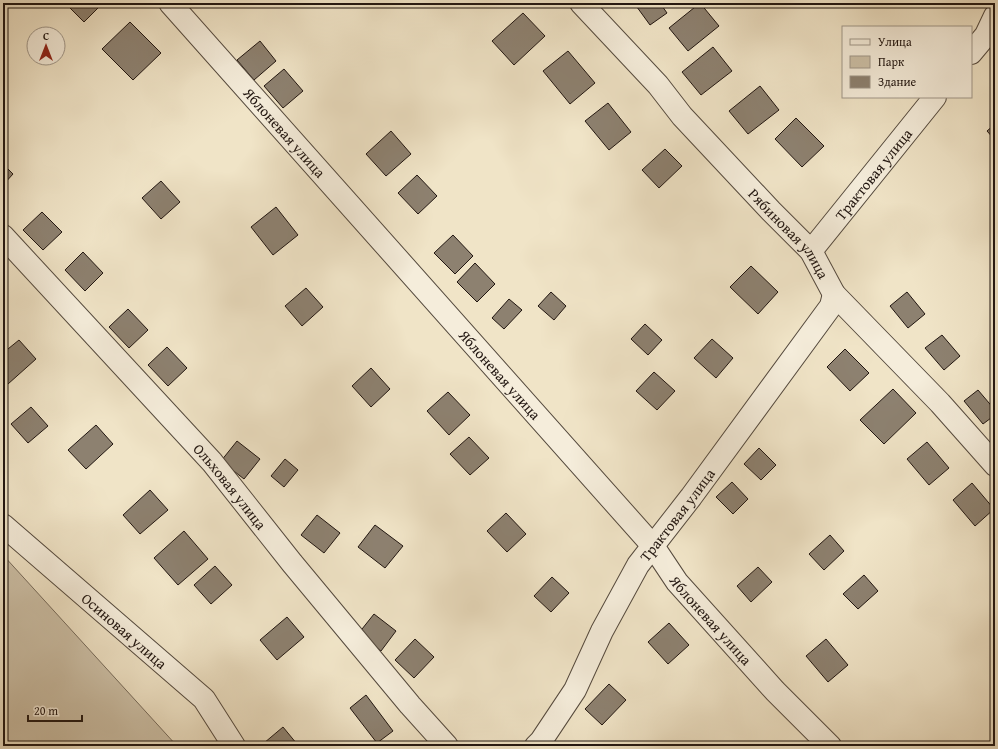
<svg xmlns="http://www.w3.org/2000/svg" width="998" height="749" font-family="'Gentium Book Plus',serif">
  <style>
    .green { fill: #cdc1a8; stroke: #776c5c }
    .building { fill: #8d8170; stroke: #211611 }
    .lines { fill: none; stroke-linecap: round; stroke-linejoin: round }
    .minor-casing { stroke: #554a3e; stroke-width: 24 }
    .minor { stroke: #f5eddb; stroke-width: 22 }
    .labels { text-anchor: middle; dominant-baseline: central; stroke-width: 4; stroke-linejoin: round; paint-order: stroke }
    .street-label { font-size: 15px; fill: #211611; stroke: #f5eddb }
  </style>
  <rect width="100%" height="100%" fill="#f0e4c7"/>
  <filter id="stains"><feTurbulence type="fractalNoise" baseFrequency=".005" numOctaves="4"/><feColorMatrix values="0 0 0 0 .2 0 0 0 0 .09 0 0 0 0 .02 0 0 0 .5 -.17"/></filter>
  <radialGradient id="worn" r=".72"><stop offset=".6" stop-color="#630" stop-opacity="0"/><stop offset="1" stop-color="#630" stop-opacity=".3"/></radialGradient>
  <path class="green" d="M3,555L177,746H3Z"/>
  <path class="building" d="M65,3H101L102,4L84,22Z
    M634,3H660L667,13L650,25Z
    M700,3L719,26L688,51L669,28Z
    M523,13L545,36L514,65L492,41Z
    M130,22L161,53L133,80L102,49Z
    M260,41L276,61L254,80L237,60Z
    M713,47L732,71L701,95L682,72Z
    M568,51L595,83L570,104L543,71Z
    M284,69L303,91L283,108L264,86Z
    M760,86L779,110L748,134L729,111Z
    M608,103L631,132L609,150L585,121Z
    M796,118L824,146L802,167L775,139Z
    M995,124V140L987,131Z
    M391,131L411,154L386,176L366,154Z
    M665,149L682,166L659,188L642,170Z
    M3,164L13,174L3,185Z
    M417,175L437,196L418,214L398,193Z
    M161,181L180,202L161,219L142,198Z
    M276,207L298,235L273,255L251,227Z
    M42,212L62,232L43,250L23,230Z
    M453,235L473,256L455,274L434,253Z
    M83,252L103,273L85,291L65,270Z
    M475,263L495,284L477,302L457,282Z
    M751,266L778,292L758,314L730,287Z
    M306,288L323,307L302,326L285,306Z
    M551,292L566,306L554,320L538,306Z
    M907,292L925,314L908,328L890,306Z
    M509,299L522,310L504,329L492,318Z
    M128,309L148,330L129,348L109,327Z
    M645,324L662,340L648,355L631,339Z
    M942,335L960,356L944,370L925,348Z
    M712,339L733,358L716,378L694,358Z
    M19,340L36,359L8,384L3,378V353Z
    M167,347L187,368L168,386L148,365Z
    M845,349L869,373L850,391L827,367Z
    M371,368L390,389L371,407L352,386Z
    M654,372L675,391L657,410L636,391Z
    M893,389L916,413L884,444L860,420Z
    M978,390L995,410V415L983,424L964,401Z
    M448,392L470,415L449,435L427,411Z
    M31,407L48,426L28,443L11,424Z
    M96,425L113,444L86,469L68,450Z
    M469,437L489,458L470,475L450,454Z
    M237,441L260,459L244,479L221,461Z
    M927,442L949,468L929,485L907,459Z
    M759,448L776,465L761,480L744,464Z
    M285,459L298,470L284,487L271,476Z
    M732,482L748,499L733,514L716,497Z
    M972,483L994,509L975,526L953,500Z
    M150,490L168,510L140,534L123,515Z
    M506,513L526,534L507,552L487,531Z
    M317,515L340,533L324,553L301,535Z
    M375,525L403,546L385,568L358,547Z
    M184,531L208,559L178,585L154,558Z
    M830,535L844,551L824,570L809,554Z
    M215,566L232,585L211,604L194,585Z
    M758,567L772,582L751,602L737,586Z
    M864,575L878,591L858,609L843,594Z
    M552,577L569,593L551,612L534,596Z
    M374,614L396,631L381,651L358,634Z
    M287,617L304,637L277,660L260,640Z
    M669,623L689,645L668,664L648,642Z
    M415,639L434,657L414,678L395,660Z
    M826,639L848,665L828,682L806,656Z
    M609,684L626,700L602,725L585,709Z
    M366,695L393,731L377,743L350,708Z
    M283,727L297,744L295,746H267L264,743Z"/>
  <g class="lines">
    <g class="minor-casing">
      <g id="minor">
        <path id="s1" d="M170,3L653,546L677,582L775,691L830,746"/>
        <path id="s2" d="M581,3L658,85L682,116L771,211L811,251L834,294L940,403L995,465"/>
        <path d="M971,53L986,35L995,16"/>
        <path id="s3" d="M3,236L212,462L292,563L410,705L447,746"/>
        <path id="s4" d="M811,251L935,97"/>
        <path id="s5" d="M3,525L204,699L234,746"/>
        <path id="s6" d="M536,746L541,741L575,690L602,631L638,565L691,497L831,306L834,294"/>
      </g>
    </g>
    <use href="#minor" class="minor"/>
  </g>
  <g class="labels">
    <g class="street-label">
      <text stroke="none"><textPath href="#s1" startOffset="173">Яблоневая улица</textPath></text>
      <text stroke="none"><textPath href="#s4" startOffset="99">Трактовая улица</textPath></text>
      <text stroke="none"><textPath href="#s2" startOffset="311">Рябиновая улица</textPath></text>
      <text stroke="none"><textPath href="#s1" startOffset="497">Яблоневая улица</textPath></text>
      <text stroke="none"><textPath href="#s3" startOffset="338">Ольховая улица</textPath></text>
      <text stroke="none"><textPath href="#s6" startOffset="272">Трактовая улица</textPath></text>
      <text stroke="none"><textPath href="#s1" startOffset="821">Яблоневая улица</textPath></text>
      <text stroke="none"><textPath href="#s5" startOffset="161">Осиновая улица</textPath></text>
    </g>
  </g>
  <rect width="998" height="749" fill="none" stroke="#f0e4c7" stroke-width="16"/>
  <rect x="4" y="4" width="990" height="741" fill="none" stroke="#211611" stroke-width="2"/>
  <rect x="8" y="8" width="982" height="733" fill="none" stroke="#211611"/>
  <rect x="842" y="26" width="130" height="72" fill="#f5eddb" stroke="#a0978a"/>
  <rect x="850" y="39" width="20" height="6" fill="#f5eddb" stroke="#a0978a"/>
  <text x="878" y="46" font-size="12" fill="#211611">Улица</text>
  <rect x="850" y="56" width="20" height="12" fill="#cdc1a8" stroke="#a0978a"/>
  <text x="878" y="66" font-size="12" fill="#211611">Парк</text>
  <rect x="850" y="76" width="20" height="12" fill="#8d8170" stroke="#a0978a"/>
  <text x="878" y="86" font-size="12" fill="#211611">Здание</text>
  <g transform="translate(46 46)"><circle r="19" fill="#f5eddb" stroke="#a0978a"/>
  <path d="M0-3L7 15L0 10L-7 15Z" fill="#8f2418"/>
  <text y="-6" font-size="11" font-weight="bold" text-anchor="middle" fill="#211611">С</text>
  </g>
  <path d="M28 715v6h54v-6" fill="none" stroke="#211611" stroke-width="2"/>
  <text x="34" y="715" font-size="12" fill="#211611" stroke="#f5eddb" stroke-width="3" paint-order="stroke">20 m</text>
  <rect width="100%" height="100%" filter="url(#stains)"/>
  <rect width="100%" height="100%" fill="url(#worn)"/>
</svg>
